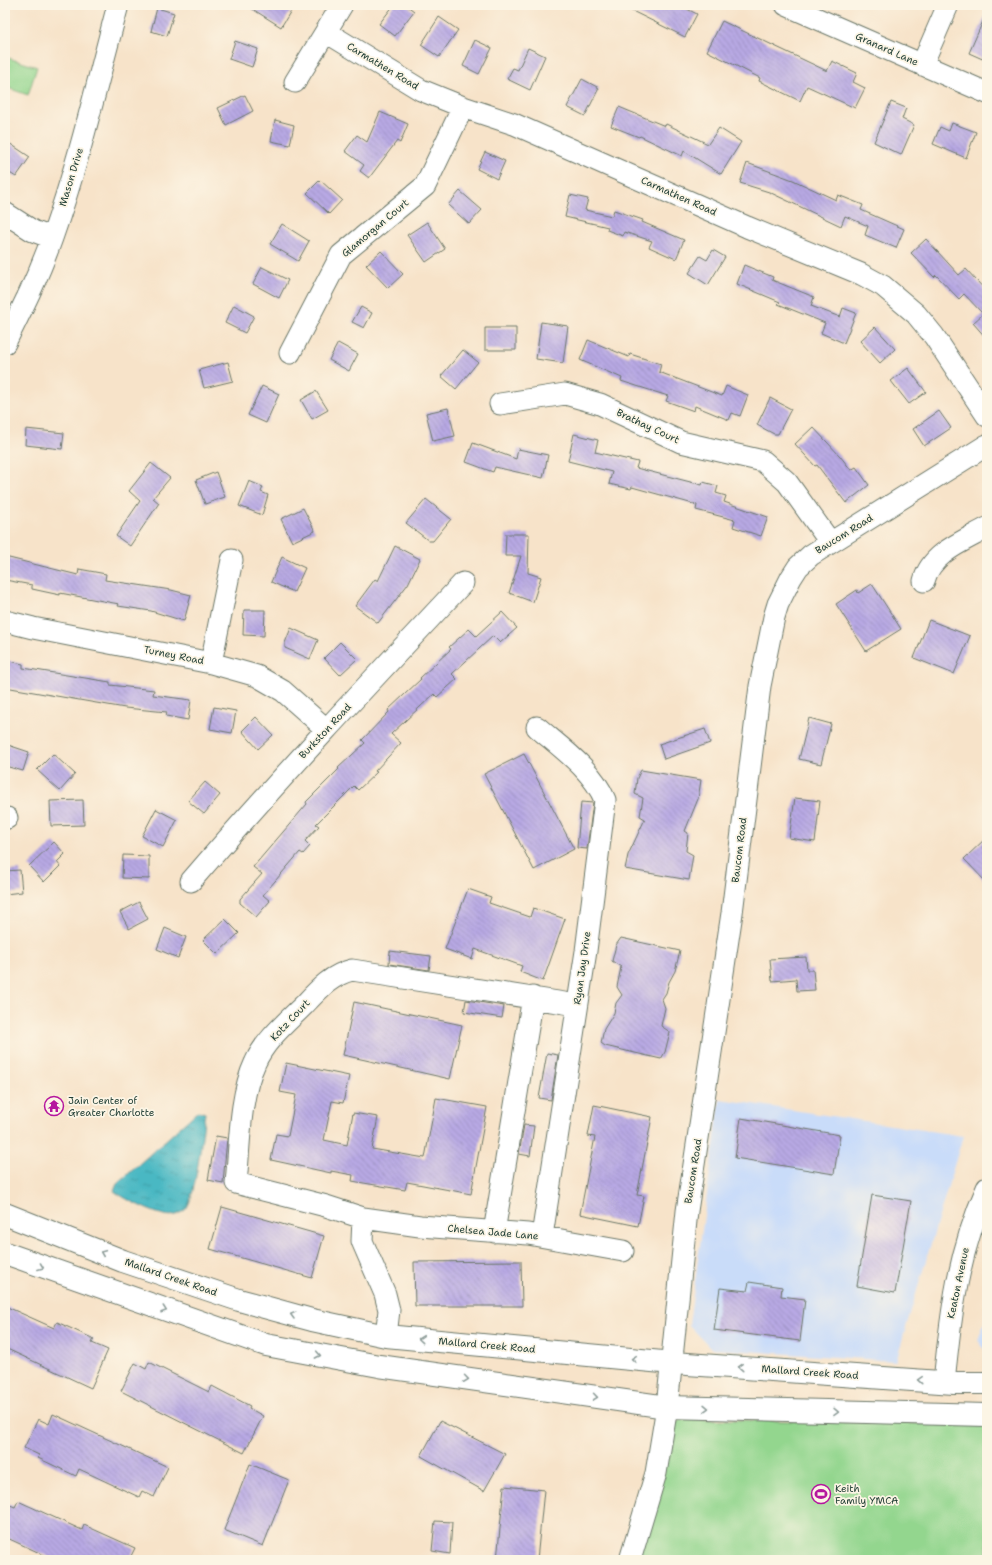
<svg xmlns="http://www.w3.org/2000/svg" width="992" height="1565" font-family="'Shantell Sans',sans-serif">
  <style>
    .built { fill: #c9dcf9 }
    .grass { fill: #93d68e; stroke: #598a61 }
    .water { fill: url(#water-ripples); stroke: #347a7c }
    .building { fill: url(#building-back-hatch) }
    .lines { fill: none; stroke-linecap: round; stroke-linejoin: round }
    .minor-casing { stroke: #6b7768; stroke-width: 23 }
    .major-casing { stroke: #6b7768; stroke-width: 24 }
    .minor { stroke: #fff; stroke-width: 21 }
    .major { stroke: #fff; stroke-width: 22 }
    .oneway { stroke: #8f9e9a }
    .labels { text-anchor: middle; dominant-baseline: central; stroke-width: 3.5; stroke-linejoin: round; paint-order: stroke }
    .street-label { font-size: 10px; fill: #1f3d34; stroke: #fcf5e5 }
    .poi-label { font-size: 10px; fill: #1f3d34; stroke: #fcf5e5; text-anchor: start }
  </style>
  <defs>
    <pattern id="water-ripples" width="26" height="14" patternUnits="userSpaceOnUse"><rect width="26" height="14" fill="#4ab8c3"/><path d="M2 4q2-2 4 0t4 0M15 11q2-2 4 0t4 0" fill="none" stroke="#3d979f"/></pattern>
    <pattern id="building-back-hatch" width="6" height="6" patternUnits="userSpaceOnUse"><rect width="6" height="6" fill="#b8a9e4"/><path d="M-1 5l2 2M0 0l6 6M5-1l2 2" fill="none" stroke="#958bba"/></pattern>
  </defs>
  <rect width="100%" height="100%" fill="#fcf5e5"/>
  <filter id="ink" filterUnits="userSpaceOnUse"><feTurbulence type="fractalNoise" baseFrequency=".025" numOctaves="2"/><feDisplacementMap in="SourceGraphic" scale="8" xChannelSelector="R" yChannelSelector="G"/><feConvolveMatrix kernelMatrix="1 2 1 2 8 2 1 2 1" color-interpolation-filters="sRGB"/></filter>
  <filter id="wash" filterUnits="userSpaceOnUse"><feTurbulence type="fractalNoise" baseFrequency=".012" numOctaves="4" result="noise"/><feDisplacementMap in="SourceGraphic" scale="16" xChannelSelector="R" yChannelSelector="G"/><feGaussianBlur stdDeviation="0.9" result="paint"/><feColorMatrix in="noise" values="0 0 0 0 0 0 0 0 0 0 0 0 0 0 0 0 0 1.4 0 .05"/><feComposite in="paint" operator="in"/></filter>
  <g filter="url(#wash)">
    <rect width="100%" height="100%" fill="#f7e3c9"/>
    <path class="built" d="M720,1099L963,1136L896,1361L712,1349L689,1325Z
      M987,1315V1354L978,1340Z"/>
    <path class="grass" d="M5,57L37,67L28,95L5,87Z
      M690,1419L987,1425V1560H636L671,1426L680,1420Z"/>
    <path class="water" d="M198,1111L205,1113C202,1134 196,1195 186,1209C184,1211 178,1214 176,1215C163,1220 125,1199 114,1191L117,1184Z"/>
    <g id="blocks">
      <path class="building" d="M246,5H285L292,9L281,27Z
        M394,5H406L414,11L395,36L379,24Z
        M620,5H679L697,14L685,37Z
        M157,8L174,13L167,36L151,31Z
        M987,12V61L969,53Z
        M439,17L458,30L439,57L421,45Z
        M722,21L827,71L832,61L857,73L853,82L865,88L855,108L807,86L800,101L759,81L760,78L707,51Z
        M475,40L492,48L479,74L463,66Z
        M235,41L258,49L252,67L229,59Z
        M528,48L545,56L530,90L507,79L513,68L518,70Z
        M582,79L599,88L585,116L567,107Z
        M245,95L253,111L226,125L218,108Z
        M891,102L906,108L902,119L914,125L901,155L874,142Z
        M619,107L665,126L666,124L708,144L719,128L741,142L721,174L684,151L682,156L640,136L639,137L611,126Z
        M380,112L408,124L400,143L397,141L369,178L360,171L364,165L345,151L357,135L367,142Z
        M275,120L294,125L290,145L271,141Z
        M952,123L976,132L966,158L933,144L940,127L949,131Z
        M9,143L30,157L16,177L5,170V149Z
        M485,152L505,161L497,179L477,169Z
        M747,163L793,180L836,200L838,195L863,205L861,210L904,229L896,248L865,235L868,226L845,216L841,226L769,192L740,183Z
        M320,180L342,200L329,214L307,193Z
        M460,191L482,210L469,224L448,205Z
        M570,195L588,199L585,210L612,216L614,210L643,220L642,222L684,240L676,259L649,247L652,241L624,232L623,236L607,230L608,227L565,217Z
        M427,222L445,249L426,262L407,235Z
        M282,224L309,241L298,261L270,244Z
        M926,239L959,275L966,269L987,292V339L973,323L983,314L964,294L959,299L936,275L934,277L911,253Z
        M713,250L725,257L708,285L689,273L700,256L707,260Z
        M381,251L403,274L388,288L366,265Z
        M744,265L773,277L772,280L814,297L811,306L840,317L843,308L856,313L844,343L821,333L825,323L778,304L780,302L737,284Z
        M262,267L288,280L279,298L253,284Z
        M234,305L254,316L245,333L225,323Z
        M361,307L372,313L364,328L352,322Z
        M541,322L568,326L563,363L536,359Z
        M875,327L895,349L880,363L860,341Z
        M485,328H516V350H485Z
        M588,340L629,357L630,354L661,364L659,372L722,396L726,386L748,395L740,416L732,413L729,420L695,406L694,411L666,401L668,396L621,381L622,378L580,360Z
        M338,343L358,354L349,371L329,360Z
        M463,350L478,362L456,389L441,376Z
        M228,362L233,381L204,388L199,370Z
        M908,368L926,392L909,404L891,381Z
        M262,386L279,394L266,423L248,415Z
        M316,391L328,410L312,419L301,400Z
        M770,398L791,409L778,434H774L757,425Z
        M448,408L455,436L433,441L426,413Z
        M939,411L951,428L924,446L913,429Z
        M813,427L840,456L851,470L856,467L869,485L846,503L817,465L815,466L795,444Z
        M26,429L64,433L62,449L25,445Z
        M574,434L598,440L595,452L638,462L636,468L702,485L703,482L718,486L716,493L726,496L724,502L768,517L761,536L733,527L735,520L696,510L697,505L632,487L631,489L609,484L612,472L568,461Z
        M473,443L516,459L518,449L548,455L543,478L495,467L493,472L466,462Z
        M151,463L170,478L153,498L159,503L130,546L116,536L140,501L129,491Z
        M216,472L225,497L205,504L196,480Z
        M249,481L263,487L261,492L268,495L262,515L239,506Z
        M426,499L451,519L433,541H429L406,523Z
        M303,508L315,531L292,542L281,519Z
        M506,534H529L528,573L541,577L533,602L509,593L521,556H505Z
        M395,546L420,559L408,584L378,623L355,606L375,579L378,581Z
        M5,557L78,575L79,569L106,574L105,580L171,590L191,595L184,621L151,611L118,606L119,604L60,593V595L32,589V585L5,580Z
        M282,557L305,568L294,592L271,582Z
        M872,584L901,629L866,651L836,604L857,590L858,593Z
        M244,610H265L264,636L243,635Z
        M502,612L517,628L500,643L493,636L452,674L457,679L437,697L434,694L391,734L401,743L375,771L377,772L358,790L354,786L316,824L319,826L305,841L310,846L303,854L300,852L263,895L270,901L256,917L240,903V899L262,874L253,867L307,804L306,802L339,769L338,768L365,743L362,740L389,712L388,710L421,679L420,678L451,649L449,647L469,629L476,636Z
        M929,620L970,636L954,674L914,658Z
        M291,628L318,640L310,659L285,648V643Z
        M340,642L357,659L340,675L324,658Z
        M5,660L23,664V668L110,682V685L154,690L153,695L191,700L188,720L166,716L167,712L125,708L5,687Z
        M214,707L236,711L232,733L210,729Z
        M256,717L273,735L258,749L242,731Z
        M809,718L831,724L821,764L799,759Z
        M705,729L710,743L664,759L659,744Z
        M5,744L29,752L23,771L5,766Z
        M53,754L75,774L60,791L37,770Z
        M524,754L574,849L534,870L484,774Z
        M641,770L701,780L698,799L685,831L688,833L686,851L693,855L689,880L625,869L628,855L645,819L640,816L643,798L635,794L637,778Z
        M205,782L220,795L204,814L188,801Z
        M795,798L820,801L815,842L789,838Z
        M83,800L84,825L51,826L50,801Z
        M581,802L593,803L587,849L577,848Z
        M156,809L177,820L163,847L142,836Z
        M987,837V883L964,859Z
        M54,842L65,854L57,862L60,866L44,882L29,866Z
        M123,855L149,856V879L122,878Z
        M20,870L22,892L5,894V871Z
        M468,889L491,897L489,903L530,917L533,908L565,919L543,981L520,972L522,966L475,949L472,959L445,949Z
        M139,902L148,919L129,929L120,912Z
        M225,919L239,933L217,954L203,940Z
        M165,928L186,937L178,958L157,949Z
        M621,938L680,951L675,971L669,982L666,993L662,999L665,1008L661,1026L670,1032L665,1052L661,1059L605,1046L601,1043L604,1029L614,1013L616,1003L622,995L617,987L621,967L612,961L616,945Z
        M390,951L431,956L429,970L389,964Z
        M806,957L807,970H813L815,990L797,991L796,979L772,981L770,959Z
        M466,1000L504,1006L502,1018L464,1012Z
        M354,1002L462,1025L450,1079L343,1055Z
        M547,1053L558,1055L551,1100L539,1098Z
        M286,1063L349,1076L343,1103L332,1101L324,1140L347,1145L353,1113L378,1117L372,1149L425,1158L436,1098L487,1107L471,1194L407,1182L405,1190L352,1181L353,1175L331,1171V1173L271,1160L276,1134L288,1136L296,1095L280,1092Z
        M594,1105L652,1117L637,1195L644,1196L638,1226L580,1214L595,1137L588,1136Z
        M741,1118L840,1135L834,1174L735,1158Z
        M524,1125L534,1126L530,1156L519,1154Z
        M216,1136L227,1138L223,1183L208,1180Z
        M872,1195L911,1201L895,1293L857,1286Z
        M222,1207L324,1236L312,1278L210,1249Z
        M521,1261L522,1306H415L414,1262Z
        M749,1282L782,1287L781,1296L805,1299L800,1341L714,1330L720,1288L747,1291Z
        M5,1306L54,1328L57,1322L94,1339L92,1343L108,1350L91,1388L5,1348Z
        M149,1362L209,1392L212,1386L250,1406L249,1408L263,1416L244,1453L121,1391L135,1363L146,1369Z
        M53,1414L168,1467L154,1497L142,1491L139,1497L79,1469L76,1476L38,1458L39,1455L24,1448L38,1419L49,1424Z
        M440,1421L505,1454L484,1491L421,1456Z
        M250,1464L289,1480L263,1546L224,1530Z
        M504,1486L544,1490L537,1560H497Z
        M18,1501L82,1530L84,1525L135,1548L129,1560H55L5,1537V1503L15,1507Z
        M435,1521L452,1522L450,1554L432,1551Z"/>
    </g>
  </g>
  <g filter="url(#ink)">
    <use href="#blocks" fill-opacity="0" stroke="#6b7768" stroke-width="1"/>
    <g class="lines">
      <g class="minor-casing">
        <path id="minor" d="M786,5L987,93
          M326,32L421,90L463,107L514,124L747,227L861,274L883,286L916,314L934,336L987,416
          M922,65L948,5
          M295,82L342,5
          M5,213L33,231L52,238
          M5,343C22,309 39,275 52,238C79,162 97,83 118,5
          M290,353L341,255L425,186L463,107
          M500,404L565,394L600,404L681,442L763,461L787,482L830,542
          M924,581C931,553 964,541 987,528
          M5,621L33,628L211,663L257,676L283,691L326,729
          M211,663L232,560
          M537,727C561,748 592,769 605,800L586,951L542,1236
          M5,818H7
          M191,881C279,779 371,681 463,583
          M577,1005L352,970C331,975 318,990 304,1005C287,1022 265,1040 255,1063C239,1097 240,1145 236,1183L326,1206L363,1218L420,1226L528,1234L623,1251
          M363,1218L362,1241L385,1294L389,1310L386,1336
          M494,1232L533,997
          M944,1382C951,1312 958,1253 987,1188
          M630,1560L656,1473L667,1407L687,1211L732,913L760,686L774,617L778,604L791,578L798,567L811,555L987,445"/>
      </g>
      <g class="major-casing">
        <path id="major" d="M5,1214L123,1261L239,1300L312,1320L386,1336L673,1363L954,1383H987
          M5,1253L266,1345L379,1366L667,1407L987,1415"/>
      </g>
      <use href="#minor" class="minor"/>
      <use href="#major" class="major"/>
    </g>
    <defs><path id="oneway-chevron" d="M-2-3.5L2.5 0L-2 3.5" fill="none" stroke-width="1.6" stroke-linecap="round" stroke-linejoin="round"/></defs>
    <g class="oneway">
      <use href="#oneway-chevron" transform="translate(103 1253) rotate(-158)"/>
      <use href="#oneway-chevron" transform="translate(41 1267) rotate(21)"/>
      <use href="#oneway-chevron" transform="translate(164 1310) rotate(19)"/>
      <use href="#oneway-chevron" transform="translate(293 1315) rotate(-165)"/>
      <use href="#oneway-chevron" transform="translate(421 1339) rotate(-175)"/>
      <use href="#oneway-chevron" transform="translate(318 1355) rotate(11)"/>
      <use href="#oneway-chevron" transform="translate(634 1359) rotate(-175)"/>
      <use href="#oneway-chevron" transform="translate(741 1367) rotate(-176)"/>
      <use href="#oneway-chevron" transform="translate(466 1379) rotate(8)"/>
      <use href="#oneway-chevron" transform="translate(920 1380) rotate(-176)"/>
      <use href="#oneway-chevron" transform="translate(595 1397) rotate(8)"/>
      <use href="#oneway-chevron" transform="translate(706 1408) rotate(1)"/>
      <use href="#oneway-chevron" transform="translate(836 1412) rotate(1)"/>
    </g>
  </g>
  <defs>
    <g id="temple-ring" transform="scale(1)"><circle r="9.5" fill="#fcf5e5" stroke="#b5179e" stroke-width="1.5"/><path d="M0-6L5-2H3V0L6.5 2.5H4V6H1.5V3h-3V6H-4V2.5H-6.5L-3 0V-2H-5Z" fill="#b5179e"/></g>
    <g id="stadium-ring" transform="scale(1)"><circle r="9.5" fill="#fcf5e5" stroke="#b5179e" stroke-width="1.5"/><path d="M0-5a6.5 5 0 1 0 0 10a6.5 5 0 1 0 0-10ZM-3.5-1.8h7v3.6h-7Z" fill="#b5179e"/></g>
  </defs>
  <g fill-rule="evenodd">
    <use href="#temple-ring" x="54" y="1106"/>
    <use href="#stadium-ring" x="821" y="1494"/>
  </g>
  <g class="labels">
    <g class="street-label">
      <text transform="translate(887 49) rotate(24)">Granard Lane</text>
      <text transform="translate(383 66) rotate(31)">Carmathen Road</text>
      <text transform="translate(71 177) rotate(-73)">Mason Drive</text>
      <text transform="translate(679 196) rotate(24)">Carmathen Road</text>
      <text transform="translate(375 228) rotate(-40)">Glamorgan Court</text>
      <text transform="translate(648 426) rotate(25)">Brathay Court</text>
      <text transform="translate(844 534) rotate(-32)">Baucom Road</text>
      <text transform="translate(174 655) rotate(11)">Turney Road</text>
      <text transform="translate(325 731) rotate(-47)">Burkston Road</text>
      <text transform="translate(739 850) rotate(-83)">Baucom Road</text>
      <text transform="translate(582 968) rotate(-82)">Ryan Jay Drive</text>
      <text transform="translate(290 1020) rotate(-47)">Kotz Court</text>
      <text transform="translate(693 1171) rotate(-81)">Baucom Road</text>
      <text transform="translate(493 1232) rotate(5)">Chelsea Jade Lane</text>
      <text transform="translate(171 1277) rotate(19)">Mallard Creek Road</text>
      <text transform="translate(958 1283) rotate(-78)">Keaton Avenue</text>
      <text transform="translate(487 1345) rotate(5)">Mallard Creek Road</text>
      <text transform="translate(810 1372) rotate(4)">Mallard Creek Road</text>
    </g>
    <g class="poi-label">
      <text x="68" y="1100">Jain Center of<tspan x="68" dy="12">Greater Charlotte</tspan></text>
      <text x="835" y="1488">Keith<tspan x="835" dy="12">Family YMCA</tspan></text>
    </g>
  </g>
  <rect width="992" height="1565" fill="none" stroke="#fcf5e5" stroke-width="20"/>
</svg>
